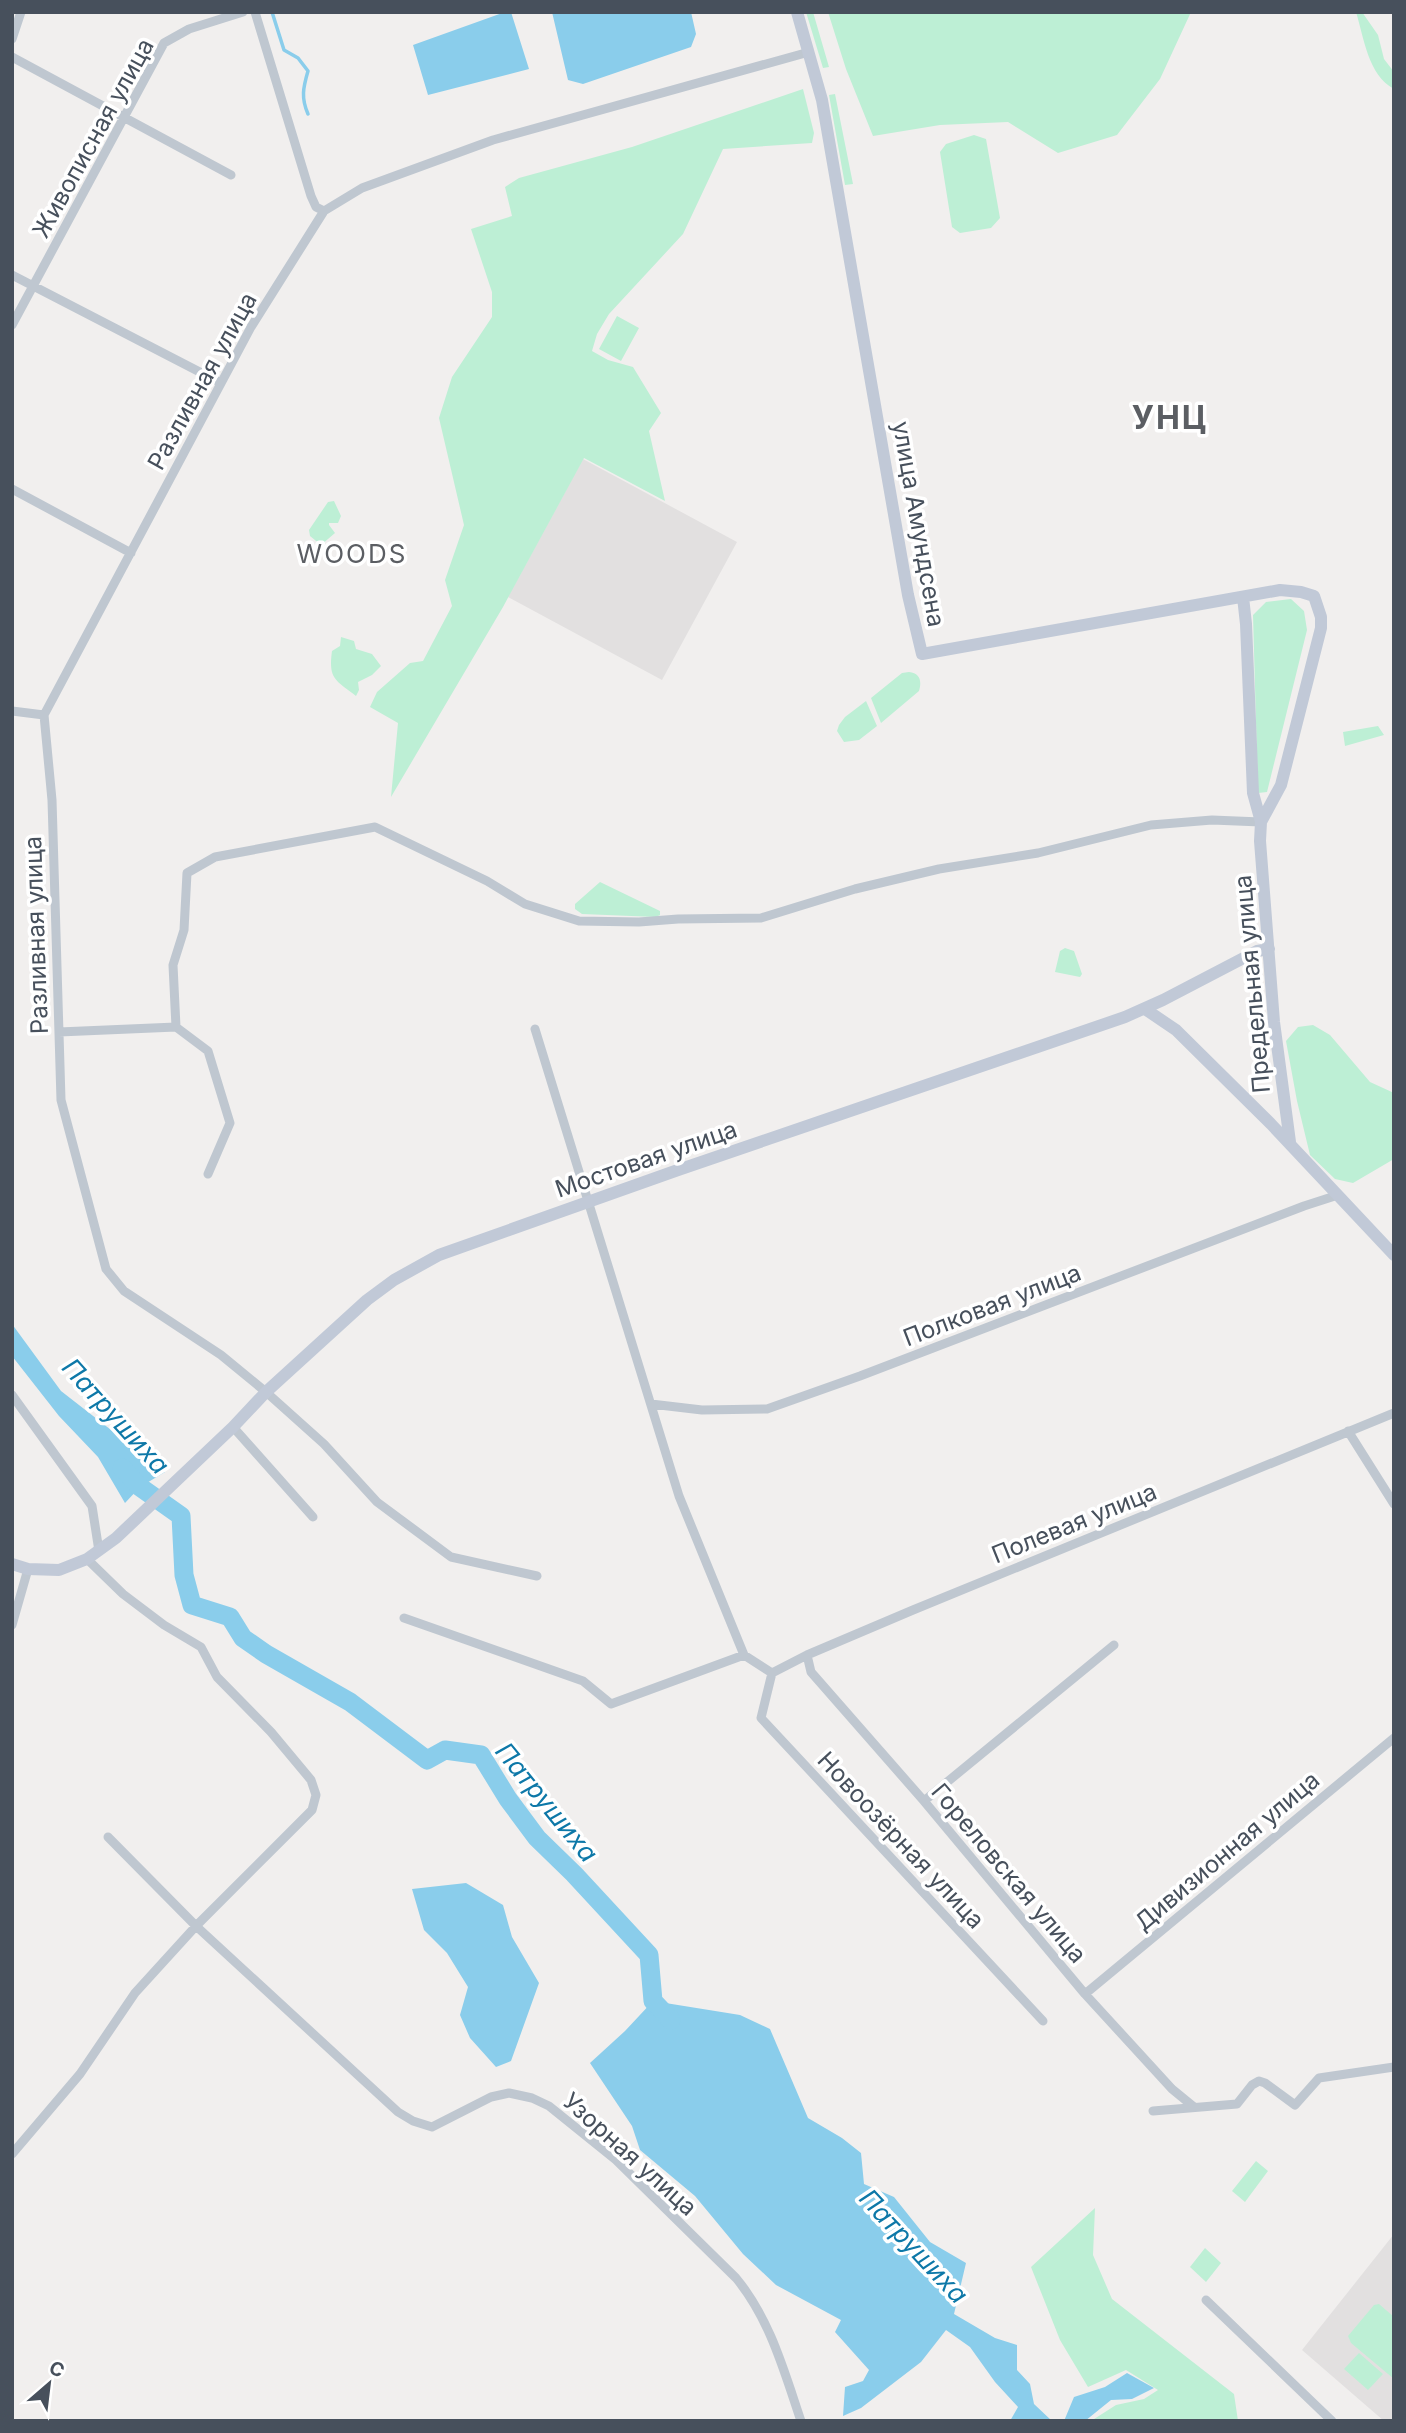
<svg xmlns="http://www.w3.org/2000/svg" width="1406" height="2433" font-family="Inter,sans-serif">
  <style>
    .education { fill: #e2e0e0 }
    .green { fill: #bdefd5 }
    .water { fill: #8acdeb }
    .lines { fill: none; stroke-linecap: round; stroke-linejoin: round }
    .stream { stroke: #8acdeb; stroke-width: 3.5 }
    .river { stroke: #8acdeb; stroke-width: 19 }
    .street { stroke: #bfc7d0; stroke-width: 9 }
    .secondary { stroke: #c1c9d7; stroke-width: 12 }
    .labels { text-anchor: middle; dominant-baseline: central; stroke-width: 7; stroke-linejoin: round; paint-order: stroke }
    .street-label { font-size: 24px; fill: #47505c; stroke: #fff }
    .neighbourhood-label { font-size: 26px; letter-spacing: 2px; fill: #5b5e63; stroke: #fff }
    .water-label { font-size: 26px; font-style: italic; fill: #0d78a8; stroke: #fff }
    .district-label { font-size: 32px; font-weight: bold; letter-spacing: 2px; fill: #5b5e63; stroke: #fff }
  </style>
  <rect width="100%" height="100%" fill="#f1efee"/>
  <path class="education" d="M583,459L737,542L662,680L508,597Z
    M1394,2234V2421H1384L1302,2350Z"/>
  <path class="green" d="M806,12H813L829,67L823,68Z
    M828,12H1191L1160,79L1117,135L1058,153L1008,122L940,125L873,136L846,69Z
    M1356,12H1362L1378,35L1384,59L1394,72V89C1368,75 1364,38 1356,12Z
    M803,89L814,133L812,143L723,149L683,234L609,314L597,334L592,351L608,360L633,367L661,413L649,431L665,501L584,458L503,607L391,797L398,723L370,707L377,692L410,663L423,661L452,606L445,580L464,525L439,418L452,377L492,317V292L471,229L512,216L505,187L519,178L632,147Z
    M835,94L853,184L845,185L829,95Z
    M974,135L986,139L1000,218L991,228L960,233L952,227L940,152L946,144Z
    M617,316L639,328L621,361L599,349Z
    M334,501L341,516L338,523H329V525L335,533L321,545L310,536L309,530L328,502Z
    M1291,599L1304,611L1307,630L1267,792L1258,793L1253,615L1266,602Z
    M341,637L354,641L356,649L372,654L381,666L372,675L358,682L359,690L356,696C336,680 328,680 332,651L340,646Z
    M909,672C920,673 922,681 919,691L881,723L871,698L902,673Z
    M866,701L877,726L859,740L844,742L837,731L839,725L845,717Z
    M1378,726L1384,735L1345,746L1343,732Z
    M600,882L660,911V915L656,917L582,914L575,909V904Z
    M1065,948L1074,951L1082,974L1080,977L1055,972L1060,951Z
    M1313,1025L1330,1035L1370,1082L1394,1093V1159L1353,1183L1335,1179L1310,1155L1297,1101L1286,1041L1298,1027Z
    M1256,2161L1268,2171L1245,2202L1232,2191Z
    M1095,2208L1093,2255L1112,2299L1234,2394L1238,2421H1091L1116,2405L1144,2399L1158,2390L1126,2370L1088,2387L1060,2340L1031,2267Z
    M1205,2248L1221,2263L1206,2282L1190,2267Z
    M1379,2304L1394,2317V2379L1351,2343L1348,2336L1374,2305Z
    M1359,2353L1383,2374L1368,2390L1344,2369Z"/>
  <path class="water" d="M505,12H511L529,69L428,95L413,45Z
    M552,12H691L696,34L691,47L583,84L568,80Z
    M12,1324L61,1391L165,1472L140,1487L125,1503L98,1457L59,1416L12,1356Z
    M466,1883L503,1905L512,1937L539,1983L511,2061L496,2067L470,2038L460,2015L468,1987L447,1953L424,1930L412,1889Z
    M653,2001L740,2015L770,2029L808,2118L842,2138L861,2153L864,2184L894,2197L930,2242L966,2263L954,2314L995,2338L1017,2345V2370L1030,2384L1034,2404L1052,2421H1010L1018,2407L995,2382L970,2347L946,2330L921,2362L861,2408L843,2416L845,2387L863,2381L869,2370L835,2332L841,2320L776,2285L743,2254L695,2196L640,2150L632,2126L590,2063L625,2031Z
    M1127,2373L1154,2388L1132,2399L1111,2400L1085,2421H1064L1074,2397L1105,2387Z"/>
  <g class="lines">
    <path class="stream" d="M272,12L284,50L298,58L308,71C303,88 301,98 308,114"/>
    <path class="river" d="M122,1468L140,1487L181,1516L184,1575L192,1605L230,1617L243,1638L266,1654L350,1702L427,1760L445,1750L481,1755L508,1799L537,1838L574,1874L649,1955L653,2001L671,2020"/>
    <path class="street" d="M255,12L311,196L316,207L324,211
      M12,39L21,12
      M12,57L231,175
      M12,275L221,383
      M12,325L164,43L189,29L243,12
      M12,489L131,553
      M12,711L44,715
      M176,1027L173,965L184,930L187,873L215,857L375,827L487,881L525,904L579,921L639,922L678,919L761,918L855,889L939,869L1038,853L1151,825L1212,820L1261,822
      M535,1029L679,1496L744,1655L772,1673
      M59,1032L176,1027L208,1051L230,1123L208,1174
      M12,1395L92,1506L99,1551
      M651,1404L702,1410L767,1409L860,1376L1304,1206L1338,1195
      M233,1427L313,1517
      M1348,1431L1394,1504
      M537,1576L451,1557L377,1502L324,1444L266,1392L221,1355L124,1291L106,1269L61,1100L52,800L44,715L251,327L324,211L362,188L493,140L809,52
      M404,1618L583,1681L611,1704L744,1655
      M12,1625L28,1569
      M807,1655L811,1672L924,1801L1085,1994L1172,2089L1194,2107
      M772,1673L807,1655L913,1610L1394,1413
      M772,1673L761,1718L1043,2021
      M924,1801L1114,1645
      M108,1837L196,1926L398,2112L413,2121L432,2127L491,2097L509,2093L532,2098L549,2106L616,2160L736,2278C770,2319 784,2371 801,2421
      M1085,1994L1394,1738
      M1153,2111L1237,2104L1252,2085L1259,2081L1265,2083L1295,2105L1319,2078L1394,2067
      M12,2154L80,2074L135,1993L196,1926L312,1810L316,1795L311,1780L271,1732L217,1677L201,1647L164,1625L123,1594L87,1559
      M1206,2300L1332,2421"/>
    <path class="secondary" d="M797,12L822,100L908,595L922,654L1280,590L1301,592L1314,596L1321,617V628L1281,785L1261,822
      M1243,597L1246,624L1253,793L1261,822L1260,841L1274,1022L1290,1142
      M1145,1009L1176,1030L1271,1124L1394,1255
      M12,1564L28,1569L59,1570L87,1559L116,1538L233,1427L266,1392L367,1300L394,1280L439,1255L678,1170L1125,1017L1163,1000L1257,951L1269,949"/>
  </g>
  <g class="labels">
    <g class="street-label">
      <text transform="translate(93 138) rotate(-61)">Живописная улица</text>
      <text transform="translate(202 381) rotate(-61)">Разливная улица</text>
      <text transform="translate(919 524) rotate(80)">улица Амундсена</text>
      <text transform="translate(36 935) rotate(-92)">Разливная улица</text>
      <text transform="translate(1252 984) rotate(-95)">Предельная улица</text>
      <text transform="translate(646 1159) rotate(-19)">Мостовая улица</text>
      <text transform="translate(992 1305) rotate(-21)">Полковая улица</text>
      <text transform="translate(1074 1523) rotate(-22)">Полевая улица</text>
      <text transform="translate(901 1840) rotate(47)">Новоозёрная улица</text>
      <text transform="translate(1227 1851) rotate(-40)">Дивизионная улица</text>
      <text transform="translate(1009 1873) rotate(50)">Гореловская улица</text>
      <text transform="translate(630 2154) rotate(42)">Узорная улица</text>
    </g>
    <g class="neighbourhood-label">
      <text x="352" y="553">WOODS</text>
    </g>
    <g class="water-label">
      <text transform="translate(116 1416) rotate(48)">Патрушиха</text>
      <text transform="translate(547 1802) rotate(51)">Патрушиха</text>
      <text transform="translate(914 2246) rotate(47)">Патрушиха</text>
    </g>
    <g class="district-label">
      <text x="1170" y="417">УНЦ</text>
    </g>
  </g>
  <rect width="1406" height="2433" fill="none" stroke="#47505c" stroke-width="28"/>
  <g transform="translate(49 2384) rotate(28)" stroke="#ffffff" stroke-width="5" paint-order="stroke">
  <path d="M0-5L12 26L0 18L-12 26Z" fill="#47505c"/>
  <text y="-10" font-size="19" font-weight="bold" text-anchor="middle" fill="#47505c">С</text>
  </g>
</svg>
